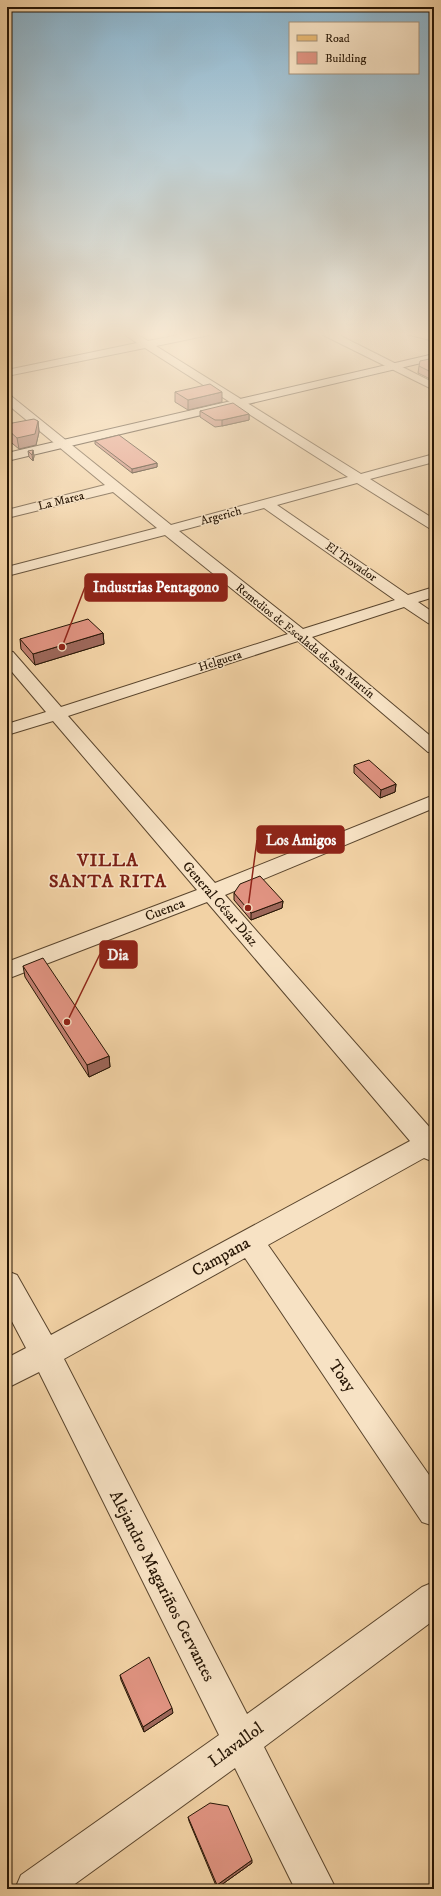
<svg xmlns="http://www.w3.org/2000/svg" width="441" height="1896" font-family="'IM FELL DW Pica',serif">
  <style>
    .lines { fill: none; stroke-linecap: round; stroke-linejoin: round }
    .lane-casing { stroke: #5a452d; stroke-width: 1 }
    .street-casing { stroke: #5a452d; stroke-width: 2 }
    .secondary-casing { stroke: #271605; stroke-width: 2 }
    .primary-casing { stroke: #271605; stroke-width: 2 }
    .lane { fill: #f7e2c4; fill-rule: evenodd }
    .street { fill: #f7e2c4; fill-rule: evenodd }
    .secondary { fill: #f7e2c4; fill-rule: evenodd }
    .primary { fill: #e9b972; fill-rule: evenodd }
    .wall { fill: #c17e6f; stroke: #271605 }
    .shaded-wall { fill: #9d675a; stroke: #271605 }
    .building { fill: #e09381; stroke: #271605 }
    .labels { text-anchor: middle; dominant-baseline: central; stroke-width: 3; stroke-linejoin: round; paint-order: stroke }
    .far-street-label { font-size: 12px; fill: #271605; stroke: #f7e2c4 }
    .street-label { font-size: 14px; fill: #271605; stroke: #f7e2c4 }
    .near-street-label { font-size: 17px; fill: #271605; stroke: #f7e2c4 }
    .district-label { font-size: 18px; font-weight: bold; letter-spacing: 1px; fill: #7a1f14; stroke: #f7e2c4 }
    .leader { fill: none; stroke: #8f2418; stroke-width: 1.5 }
    .callout-dot { fill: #8f2418; stroke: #f7e2c4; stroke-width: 1.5 }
    .callout { fill: #8f2418; stroke: #8f2418; stroke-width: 1.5 }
    .callout-label { font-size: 15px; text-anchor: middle; font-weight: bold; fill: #fff }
  </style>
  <rect width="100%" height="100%" fill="#f2d2a5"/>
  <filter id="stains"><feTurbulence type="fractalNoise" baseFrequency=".005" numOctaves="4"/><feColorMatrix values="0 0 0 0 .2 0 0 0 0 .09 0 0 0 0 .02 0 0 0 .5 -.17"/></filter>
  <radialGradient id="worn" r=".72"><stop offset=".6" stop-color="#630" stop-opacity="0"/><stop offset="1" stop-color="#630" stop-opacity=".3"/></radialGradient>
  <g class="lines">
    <g class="lane-casing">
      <path id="lane" d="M427,332H434V335L428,333Z"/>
    </g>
    <g class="street-casing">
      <path id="street" d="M121,332H133L148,341L194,332H214L209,335L156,346L361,474L434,454V462L370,479L434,519V529L429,528L357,483L277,505L408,595L434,587V597L418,602L434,613V625L428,623L404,607L312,637L434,739V753L428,752L298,641L68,716L215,883L434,795V808L225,895L432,1130L434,1129V1162L424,1158L268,1245L434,1482V1526L422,1522L245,1258L64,1359L247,1714L422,1587L434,1582V1620L264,1747L336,1889H295L235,1768L68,1889H15L21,1875L219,1735L39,1372L7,1388V1358L26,1348L7,1312V1271L17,1275L51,1335L410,1141L207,902L7,979V962L197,890L53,721L7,735V724L46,712L7,666V651L13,652L61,707L288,634L165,535L7,576V567L157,528L113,492L7,518V510L105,485L7,404V394L11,396L171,525L348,477L145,348L7,376V370L137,343ZM264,508L395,600L303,629L179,531Z
        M320,332H333L434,383V390L321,334Z"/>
    </g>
    <g class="secondary-casing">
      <path id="secondary" d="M434,354V360L7,461V453Z"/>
    </g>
    <g class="primary-casing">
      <path id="primary" d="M405,332H422L434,335V341L406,334Z"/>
    </g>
    <use href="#lane" class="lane"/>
    <use href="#street" class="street"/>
    <use href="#secondary" class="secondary"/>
    <use href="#primary" class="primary"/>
  </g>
  <path class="wall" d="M434,358V380H432L418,373L419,366Z
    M175,392L222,402L188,410L175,402Z
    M200,411L249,414V420L222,426L215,427L200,417Z
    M38,421L39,432L36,445L19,449L7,439V424Z
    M95,441L157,463V467L132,473L95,444Z
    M28,451L34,456L33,461L29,457Z
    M103,633L104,644L35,665L21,649L20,639Z
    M354,765L396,784L395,792L380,798L354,773Z
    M234,893L283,901L282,908L251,920L234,900Z
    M23,966L109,1056L110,1067L89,1077L25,977Z
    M120,1675L173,1713L144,1732L121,1680Z
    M188,1817L252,1863L217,1888L189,1821Z"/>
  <path class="shaded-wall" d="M434,372V380H432L433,373Z
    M222,392V402L188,410V400Z
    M249,414V420L222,426V420Z
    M38,421L39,432L36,445L19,449L17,438Z
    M33,450L34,456L33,461L32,455Z
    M157,463V467L132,473V469Z
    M103,633L104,644L35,665L33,654Z
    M396,784L395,792L380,798L381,790Z
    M283,901L282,908L251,920V913Z
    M109,1056L110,1067L89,1077L87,1065Z
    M172,1708L173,1713L144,1732L143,1727Z
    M252,1860V1863L217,1888V1885Z"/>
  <path class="building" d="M434,358V372L433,373L419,366L420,361Z
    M210,384L222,392L188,400L175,392Z
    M233,403L249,414L222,420H215L200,411Z
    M34,419L38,421L35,434L17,438L7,429V424Z
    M119,435L157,463L132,469L95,441Z
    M33,450L32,455L28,451Z
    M88,619L103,633L33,654L20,639Z
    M369,760L396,784L381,790L354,765Z
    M260,876L283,901L251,913L234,893L240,884Z
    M43,958L109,1056L87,1065L23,966Z
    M149,1657L172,1708L143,1727L120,1675Z
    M210,1803L228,1806L252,1860L217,1885L188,1817Z"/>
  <linearGradient id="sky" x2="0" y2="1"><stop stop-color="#89b5d0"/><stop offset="0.56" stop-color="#f9ebd6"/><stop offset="1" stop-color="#f9ebd6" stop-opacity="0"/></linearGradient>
  <rect width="441" height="597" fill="url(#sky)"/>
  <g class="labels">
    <g class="far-street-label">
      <text transform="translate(61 501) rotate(-14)">La Marea</text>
      <text transform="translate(221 516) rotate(-15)">Argerich</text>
      <text transform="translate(351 562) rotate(35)">El Trovador</text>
      <text transform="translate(305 641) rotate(39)">Remedios de Escalada de San Martín</text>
      <text transform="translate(220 661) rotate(-18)">Helguera</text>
    </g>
    <g class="street-label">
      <text transform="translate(220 904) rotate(49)">General César Díaz</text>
      <text transform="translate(165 910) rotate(-21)">Cuenca</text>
    </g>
    <g class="near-street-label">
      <text transform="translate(221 1257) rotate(-29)">Campana</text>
      <text transform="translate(342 1376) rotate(55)">Toay</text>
      <text transform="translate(162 1586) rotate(63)">Alejandro Magariños Cervantes</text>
      <text transform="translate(236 1745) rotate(-36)">Llavallol</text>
    </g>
    <g class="district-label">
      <text x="108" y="861">VILLA<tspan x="108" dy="21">SANTA RITA</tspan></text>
    </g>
  </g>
  <path class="leader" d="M62 647L85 587M248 908L257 840M67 1022L100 954"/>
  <g class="callout-dot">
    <circle cx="62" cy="647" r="4"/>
    <circle cx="248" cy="908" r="4"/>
    <circle cx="67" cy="1022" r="4"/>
  </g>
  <g class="callout">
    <rect x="85" y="574" width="142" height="27" rx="4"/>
    <rect x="257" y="826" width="87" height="27" rx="4"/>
    <rect x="100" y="941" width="37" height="27" rx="4"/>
  </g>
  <g class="callout-label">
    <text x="156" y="592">Industrias Pentagono</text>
    <text x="301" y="845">Los Amigos</text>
    <text x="118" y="960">Dia</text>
  </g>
  <rect width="441" height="1896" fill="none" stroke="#f2d2a5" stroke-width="24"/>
  <rect x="8" y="8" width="425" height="1880" fill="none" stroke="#271605" stroke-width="2"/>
  <rect x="12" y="12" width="417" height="1872" fill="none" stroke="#271605"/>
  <rect x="289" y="22" width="130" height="52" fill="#f7e2c4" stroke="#a49078"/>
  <rect x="297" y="35" width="20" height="6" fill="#e9b972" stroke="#a49078"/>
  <text x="325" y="42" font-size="12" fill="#271605">Road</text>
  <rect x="297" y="52" width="20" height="12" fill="#e09381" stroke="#a49078"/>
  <text x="325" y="62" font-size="12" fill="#271605">Building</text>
  <rect width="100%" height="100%" filter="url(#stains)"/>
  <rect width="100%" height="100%" fill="url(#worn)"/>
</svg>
